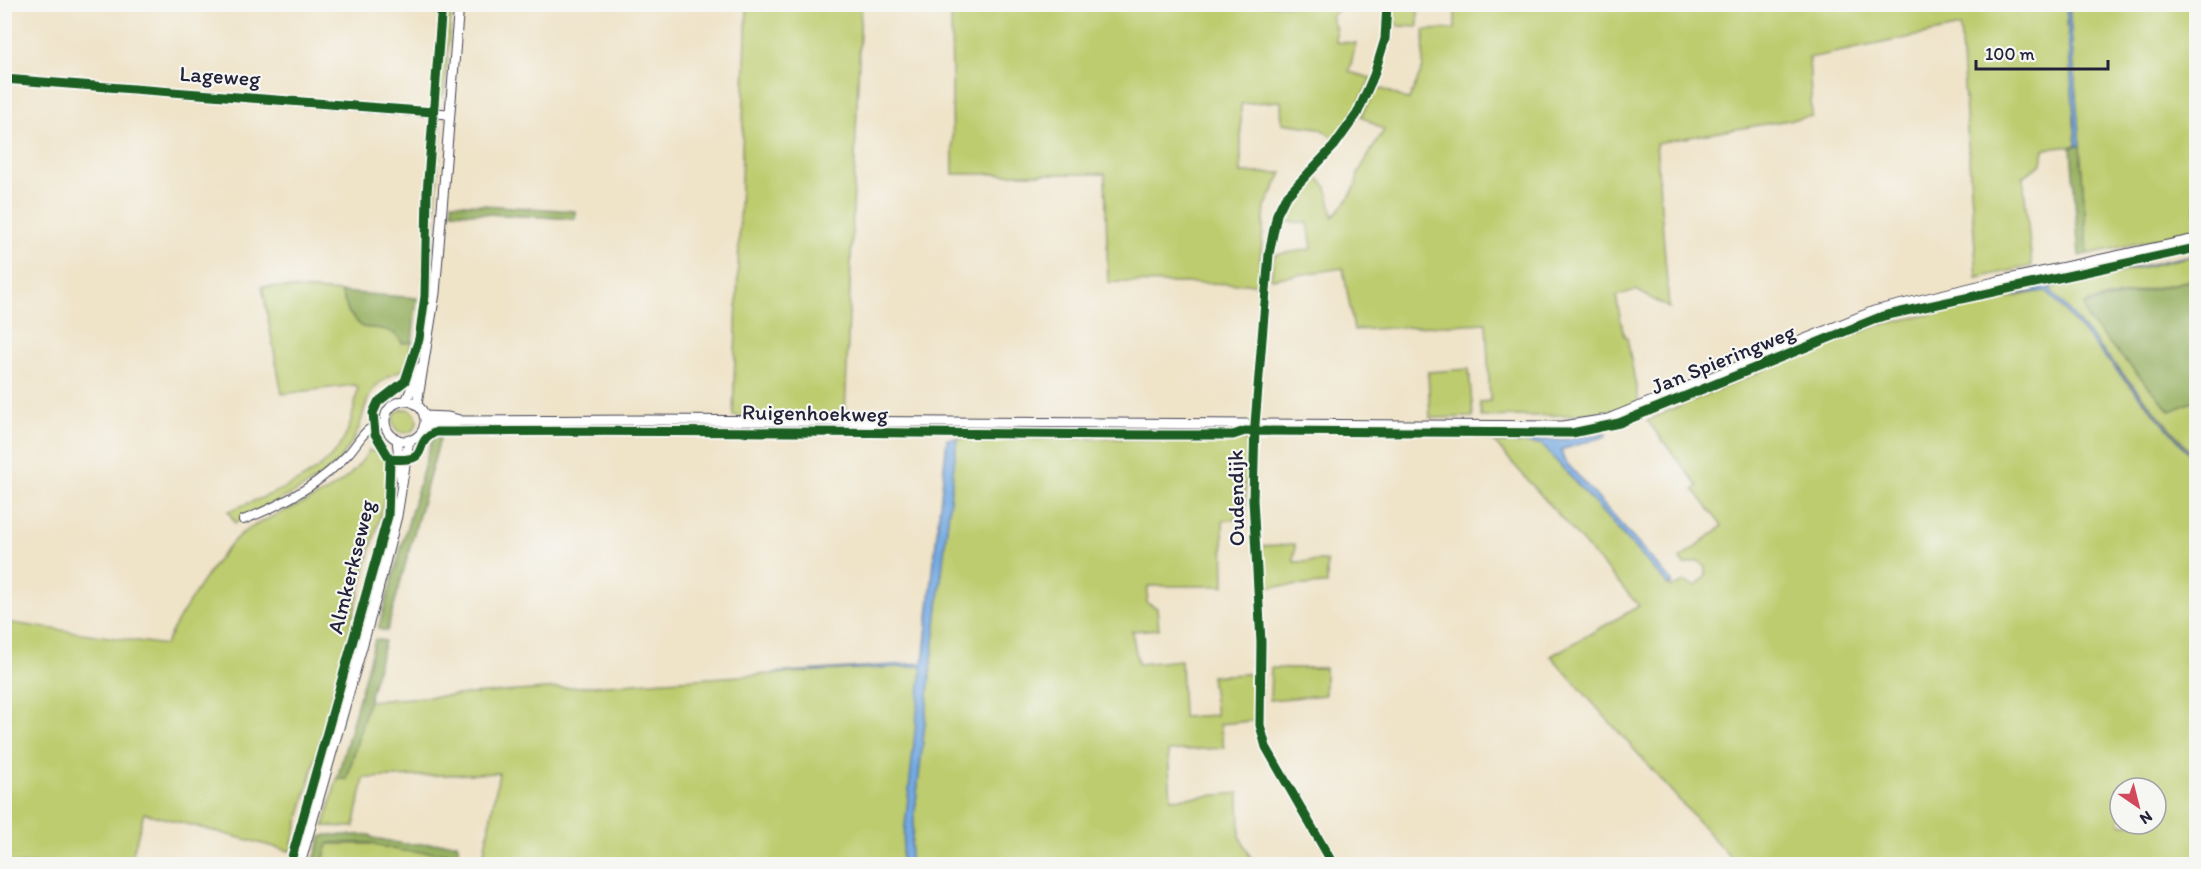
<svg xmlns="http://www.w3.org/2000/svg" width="2201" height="869" font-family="Itim,sans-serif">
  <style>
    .green { fill: #bdcc6e; stroke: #707754; stroke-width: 1.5; fill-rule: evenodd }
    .forest { fill: #96b061; stroke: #5c694e; stroke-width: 1.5 }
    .water { fill: #73a9e1; stroke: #4a668e; stroke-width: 1.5 }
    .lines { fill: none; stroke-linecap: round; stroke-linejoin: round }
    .minor-casing { stroke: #413f50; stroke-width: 10 }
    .tertiary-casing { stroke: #413f50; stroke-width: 11 }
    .minor { stroke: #fff; stroke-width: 8 }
    .tertiary { stroke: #fff; stroke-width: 9 }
    .cycleway-casing { stroke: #f6f6f2; stroke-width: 13 }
    .cycleway { stroke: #1b5e20; stroke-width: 9 }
    .labels { text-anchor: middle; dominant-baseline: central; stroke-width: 4.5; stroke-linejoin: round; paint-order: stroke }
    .street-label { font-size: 22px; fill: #22223b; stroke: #f6f6f2 }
  </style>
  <rect width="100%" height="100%" fill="#f6f6f2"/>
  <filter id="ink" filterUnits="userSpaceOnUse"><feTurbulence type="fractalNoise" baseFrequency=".0167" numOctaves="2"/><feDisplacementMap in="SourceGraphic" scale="12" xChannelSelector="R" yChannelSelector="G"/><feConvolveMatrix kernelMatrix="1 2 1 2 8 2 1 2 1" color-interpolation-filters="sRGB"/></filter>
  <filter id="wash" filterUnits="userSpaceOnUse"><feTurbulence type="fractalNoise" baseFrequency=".008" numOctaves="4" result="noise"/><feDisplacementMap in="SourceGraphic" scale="24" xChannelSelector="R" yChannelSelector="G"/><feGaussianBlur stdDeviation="1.35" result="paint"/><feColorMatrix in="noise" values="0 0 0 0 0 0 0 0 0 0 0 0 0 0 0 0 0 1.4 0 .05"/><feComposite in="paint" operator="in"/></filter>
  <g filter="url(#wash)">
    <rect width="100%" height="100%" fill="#efe3c8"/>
    <path class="green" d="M445,5H452L444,94L436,101Z
      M747,5H861L845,416H733Z
      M951,5H1384L1341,7L1331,17L1336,30V42L1356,43L1349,72L1371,78L1356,109L1335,139L1319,128L1282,123L1281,101L1241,104V173H1282L1265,207L1258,284L1108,282L1105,174H953Z
      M1391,5H1418V27L1399,26L1391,19Z
      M1455,5H2066L2076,146L2044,149L2042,164L2023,176L2032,266L1977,278L1960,27L1809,58L1812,116L1656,143L1669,308L1636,290L1616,296L1624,336L1627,337L1639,404L1610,411L1569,415L1481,417L1480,402L1490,401L1486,323L1354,330L1343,268L1271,279L1274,255L1312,249L1308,223L1281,221L1293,200L1315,175L1327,187L1333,217C1344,204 1357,191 1358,173L1384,130L1361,116L1377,87L1409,100L1423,67L1424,30L1455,29Z
      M2069,5H2196V231L2088,254Z
      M434,121L441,126L432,253L427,220Z
      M2196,255V279L2088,302L2170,411L2196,400V458L2049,288Z
      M262,286L341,292L349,313L362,327C378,329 394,327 402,343L412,342L405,369C353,388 374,412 347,450C322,487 272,501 235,523L228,511C269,495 324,478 345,437C353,421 355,403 358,387L354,385L282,394Z
      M2046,290L2196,461V864H1736L1551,656L1639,606L1494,442L1541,444L1668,585L1673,587L1684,582L1696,586L1706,576L1704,565L1698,561L1684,565L1680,559L1722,526L1694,490L1698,486L1647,420L1797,356L1879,325ZM2120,788H2156V824H2120Z
      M1469,369L1473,417L1430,418L1428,372Z
      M393 421a12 12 0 1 1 24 0a12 12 0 1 1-24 0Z
      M957,438L1247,440L1245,517L1223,521L1224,586H1148L1147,603L1157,608L1159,629L1132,631L1138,664L1181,660L1183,717L1216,715L1211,676L1260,673L1259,720L1220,724L1224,748L1168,751L1171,799L1239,793L1240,837L1254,864H909Z
      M369,450L386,455C393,484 375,533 367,562C342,659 317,755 290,851L144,813L130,864H5V622L165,645C176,621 223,545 244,532C287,503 341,500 369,450Z
      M1295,544L1294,562L1327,561V584L1266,587L1262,546Z
      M923,666L901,864H322L328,844H376L398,850L449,851L483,858L499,773L364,778L354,827L324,826L337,779H347L368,701L861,668Z
      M1271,668H1325V695L1270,700Z"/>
    <path class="forest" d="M2080,146L2088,254L2079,256L2071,147Z
      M452,203L575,211V219L452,212Z
      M2196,279V400L2171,411L2088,320L2084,305Z
      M341,292L417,298L412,342L402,343C394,327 378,329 362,327L349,313Z
      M441,435L387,631L378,629L432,439L434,436Z
      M375,639L385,641L347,779H337Z
      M327,835H370L373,838L404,844L457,843L460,854L401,851L370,843H331L328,844L322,864H313L321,837Z"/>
    <path class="water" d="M2066,5H2069L2080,146H2076Z
      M2196,254L2049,288L2196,461L2047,291L2012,295Z
      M1606,433V436L1561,450L1564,460L1673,583L1668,585L1541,444L1501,442L1502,439L1560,440Z
      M957,438L909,864H901L922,666L773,673L923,663L947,439Z"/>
  </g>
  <g filter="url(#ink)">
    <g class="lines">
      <g class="minor-casing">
        <path id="minor" d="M243,520C282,505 319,485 348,454C361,440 364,426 385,423
          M1333,864L1266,747L1260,725L1261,642L1253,500L1255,424L1269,254L1277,214L1285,198L1334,146L1357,114L1374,75L1385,39L1387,4"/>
      </g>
      <g class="tertiary-casing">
        <path id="tertiary" d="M4,79L448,114
          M385 421a20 20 0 1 1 40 0a20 20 0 1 1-40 0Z
          M406,401L421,367
          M417,404L435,293L459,4
          M424,416L448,417L460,420
          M424,426L461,421L647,420L1562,426L1608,419L1874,311L1999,281L2196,239
          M397,439L401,479
          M300,864L376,598L397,516L409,440"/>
      </g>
      <use href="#minor" class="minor"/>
      <use href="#tertiary" class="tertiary"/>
      <g class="cycleway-casing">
        <path id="cycleway" d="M4,79L433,112
          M390,459C435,463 409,444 436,432C702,429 967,435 1233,435L1245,431L1572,433L1619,423L1883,316L2196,248
          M290,864L388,516L390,459L375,434L373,413L378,402L405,381L419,339L425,296L427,193L442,4
          M1333,864L1266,747L1260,725L1261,642L1253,500L1255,424L1269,254L1277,214L1285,198L1334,146L1357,114L1374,75L1385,39L1387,4"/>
      </g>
      <use href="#cycleway" class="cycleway"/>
    </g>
  </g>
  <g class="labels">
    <g class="street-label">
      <text transform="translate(220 76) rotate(4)">Lageweg</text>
      <text transform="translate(1723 359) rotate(-22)">Jan Spieringweg</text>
      <text transform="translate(815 413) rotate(1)">Ruigenhoekweg</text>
      <text transform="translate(1236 498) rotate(-91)">Oudendijk</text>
      <text transform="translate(351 567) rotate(-76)">Almkerkseweg</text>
    </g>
  </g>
  <rect width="2201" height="869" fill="none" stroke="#f6f6f2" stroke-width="24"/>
  <g transform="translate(2138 806) rotate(145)"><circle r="28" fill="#f6f6f2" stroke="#a1a1a9" stroke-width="1.5"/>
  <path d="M0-4.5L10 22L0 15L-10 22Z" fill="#d1495b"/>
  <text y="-9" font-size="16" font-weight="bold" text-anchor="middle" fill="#22223b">N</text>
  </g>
  <path d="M1976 60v9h132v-9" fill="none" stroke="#22223b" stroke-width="3"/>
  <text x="1985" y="60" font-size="18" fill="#22223b" stroke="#f6f6f2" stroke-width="4.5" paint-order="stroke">100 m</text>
</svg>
